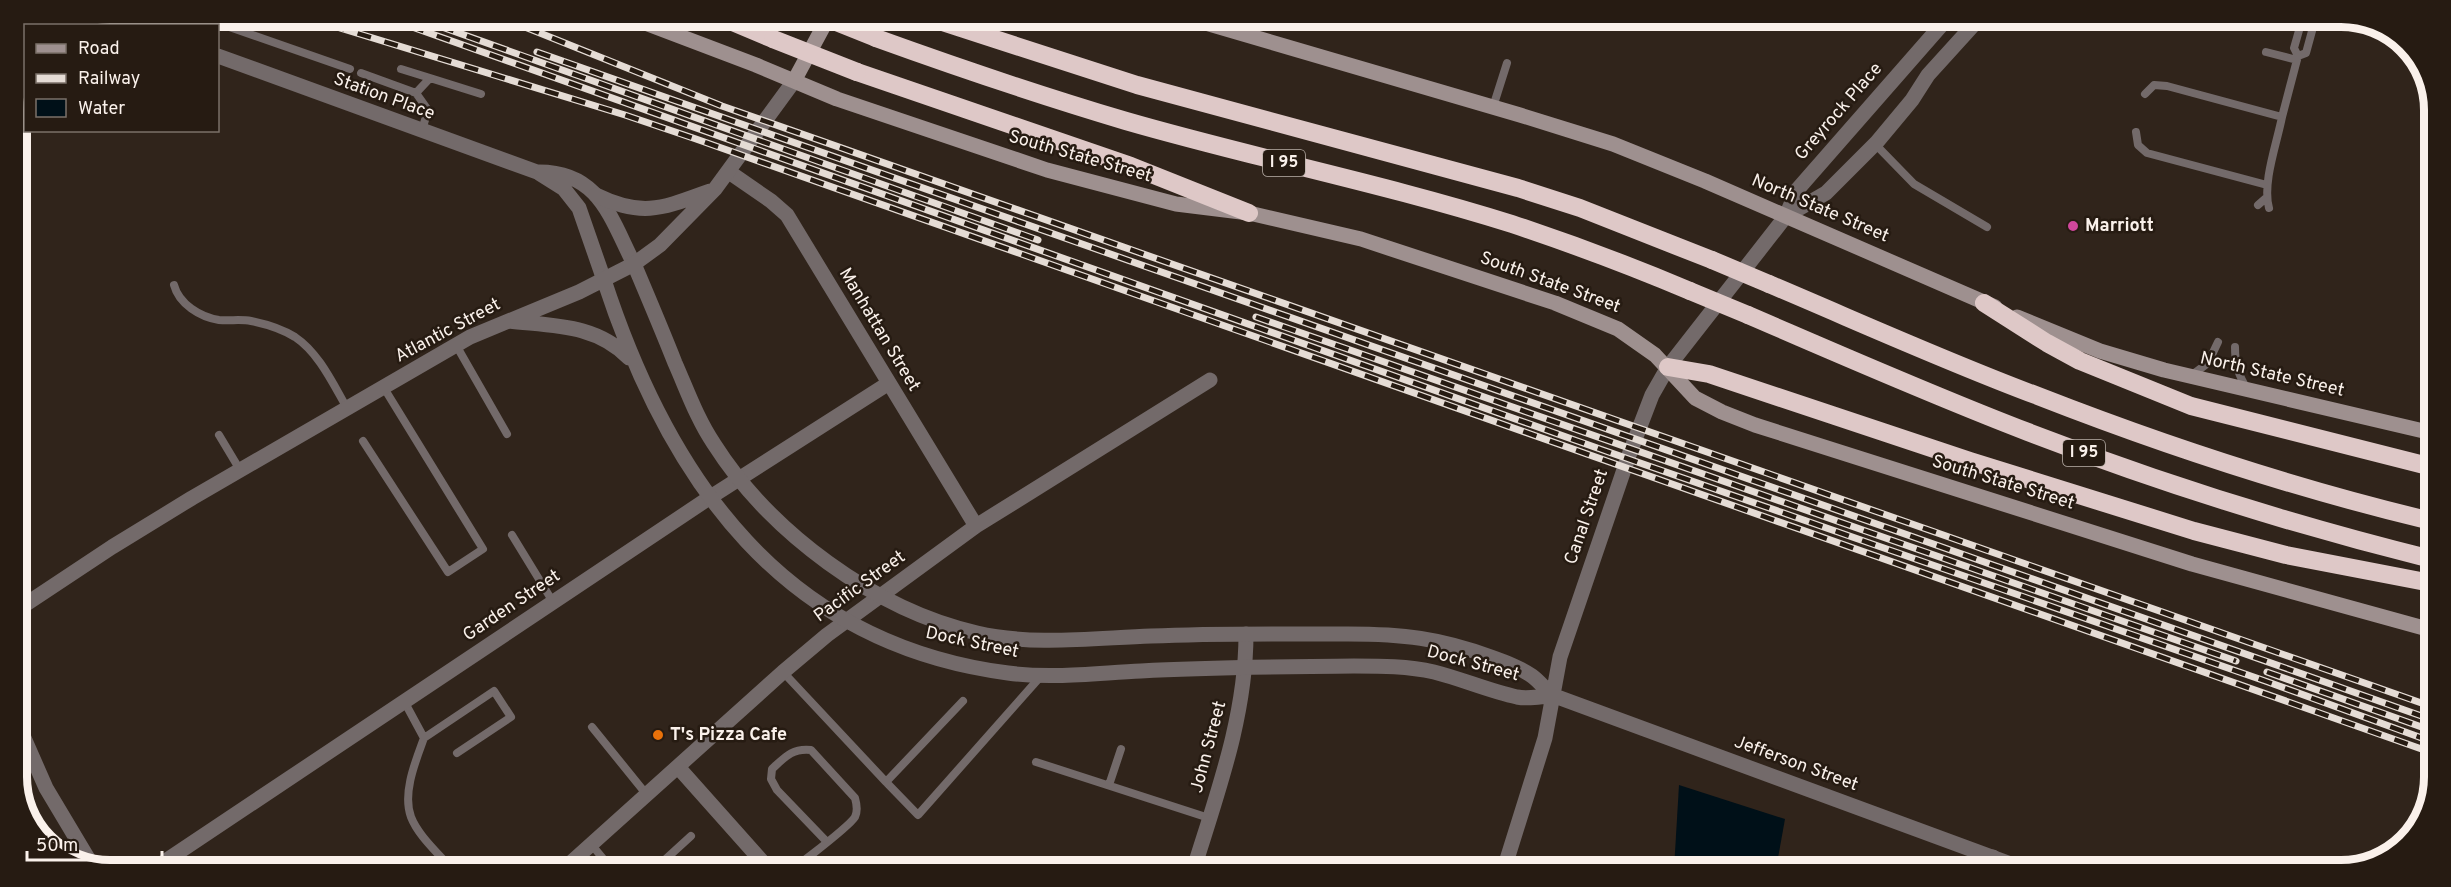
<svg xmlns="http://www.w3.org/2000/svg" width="2451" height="887" font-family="Overpass,sans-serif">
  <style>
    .water { fill: #001018 }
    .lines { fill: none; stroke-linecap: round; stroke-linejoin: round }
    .path { stroke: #81776f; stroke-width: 3; stroke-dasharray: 4.5 3; stroke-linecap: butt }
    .service { stroke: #736a6a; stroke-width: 8 }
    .minor { stroke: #736a6a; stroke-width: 15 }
    .tertiary { stroke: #736a6a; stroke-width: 15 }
    .secondary { stroke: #9e908f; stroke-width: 15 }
    .motorway { stroke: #dec8c7; stroke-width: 18 }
    .rail-casing { stroke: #e5dcd5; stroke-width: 7 }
    .rail { stroke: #261b12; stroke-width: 4.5; stroke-dasharray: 14; stroke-linecap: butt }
    .motorway-bridge { stroke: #dec8c7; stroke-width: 18 }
    .hotel-dot { fill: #d1479c; stroke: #261b12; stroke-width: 2 }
    .food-dot { fill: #e8710a; stroke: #261b12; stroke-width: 2 }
    .labels { text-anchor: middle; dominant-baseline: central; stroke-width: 5; stroke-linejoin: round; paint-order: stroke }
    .shield { fill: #261b12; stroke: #bab1aa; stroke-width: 1.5 }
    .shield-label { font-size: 16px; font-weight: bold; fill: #faf1eb }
    .street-label { font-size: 18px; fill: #faf1eb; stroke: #261b12 }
    .poi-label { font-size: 18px; font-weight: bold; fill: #faf1eb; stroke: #261b12; text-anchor: start }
    .rim { fill: none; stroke: #faf1eb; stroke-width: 8 }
  </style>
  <rect width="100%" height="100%" fill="#30241b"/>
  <path class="water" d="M1679,785L1785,819L1776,869H1674Z"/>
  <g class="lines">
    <path class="path" d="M158,21L159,17"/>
    <path class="service" d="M202,26L215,22L350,69
      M2266,52L2297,60
      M2298,56L2306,53L2312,31L2308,23
      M401,69L430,78
      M361,73L416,93L428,110L422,130
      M416,93L430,78L481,94
      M2145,94L2154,85L2167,86L2282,117L2298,56L2294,48L2300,27L2307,25
      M1493,107L1507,63
      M2136,132L2138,145L2147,153L2267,185
      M1875,144L1914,184L1987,227
      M2258,205L2266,198
      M2269,208C2262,183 2277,143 2282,117
      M174,285C179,304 200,317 219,320C230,321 241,319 251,321C266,324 282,329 295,337C319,353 333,384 347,408
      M456,345L507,434
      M2235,347C2235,364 2238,374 2247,389
      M2192,375L2208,363L2218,342
      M219,435L240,470
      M363,441L448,572L483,549L384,388
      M512,535L553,602
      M783,672L886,782
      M404,701L424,738C416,760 402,793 411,817C418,835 436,851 449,866
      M963,701L886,782L918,815L1041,676
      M592,727L647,795
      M424,738L494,691L511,717L457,753
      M1036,762L1209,818
      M1109,785L1121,749
      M591,844L610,867
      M657,867L691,836
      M796,867C808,857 849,827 855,817C858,811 857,805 855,798L811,750C792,748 785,757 772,769L771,779L777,790L827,842"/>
    <path class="minor" d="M109,17L133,26
      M218,56L537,172L564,189L579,208L604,280
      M537,172C599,171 610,217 634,264
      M729,172L771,201L787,215L976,526
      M17,722L46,788L92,865
      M678,767L767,867
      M158,866L709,498L889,383
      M566,867L783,672L827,635L976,526L1210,380
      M1194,868C1218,791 1246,715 1246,634
      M1982,870L1993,857"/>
    <path class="tertiary" d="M596,195C643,218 663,208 710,191
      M1786,216L1826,193L1877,142L1912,100L1928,75L1977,21
      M634,264C648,297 662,330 675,363C687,390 697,419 714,444C770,532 875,610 977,633C1033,646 1094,638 1151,636C1217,633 1282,634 1348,634C1403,634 1439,638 1491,657C1505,662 1519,667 1532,676C1539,681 1545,689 1552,695
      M604,280C670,482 784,644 1008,673C1052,679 1097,673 1141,671C1212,667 1283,667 1354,666C1381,666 1408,666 1434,672C1462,679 1489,691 1517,697C1528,699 1540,697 1552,695L2027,870
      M509,321C553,326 596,324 629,358
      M17,610L112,547L192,498L470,337L579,292L634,264L660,245L715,189L794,81
      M1504,869L1545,738L1560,657L1629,455L1652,395L1668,367L1786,216L1797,190L1945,21"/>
    <path class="secondary" d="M632,18L756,65L837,99L1047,170L1176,204L1249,213L1361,239L1555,303L1618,329L1655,355L1695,398L1722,412L1755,425L2192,564L2431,630
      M1192,19L1520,115L1613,144L1705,181L1995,307
      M794,81L828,18
      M2017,317L2100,351L2164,370L2432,433"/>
    <path class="motorway" d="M723,18L773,39
      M930,18L1137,85L1518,188L1580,208L1712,260
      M876,38C959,68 1042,96 1126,121C1254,158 1385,184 1512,224C1572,244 1631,266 1690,291
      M857,72L1131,166L1249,213
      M1769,284C1859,322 1947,362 2038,396C2166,446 2297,489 2431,521
      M1984,303L2047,343L2080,361L2191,406L2432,467
      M1748,315C1841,355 1934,396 2028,432C2160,483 2294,525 2431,559
      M1668,367L1709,374L1970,461L2194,531L2286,555L2431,583"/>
    <g class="rail-casing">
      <path id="rail" d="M304,17L625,115L696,139L2430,752
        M384,17L1600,449L2268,682L2430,741
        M414,17L1038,240
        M500,17L722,106L2430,706
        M537,52L2430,719
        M1256,317L2236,661
        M2267,672L2430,730"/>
    </g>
    <use href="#rail" class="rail"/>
    <path class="motorway-bridge" d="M826,18L876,38
      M773,39L857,72
      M1712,260L1769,284
      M1690,291L1748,315"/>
  </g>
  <circle class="hotel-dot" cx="2073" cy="226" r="6"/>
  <circle class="food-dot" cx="658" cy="735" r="6"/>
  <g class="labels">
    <g class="shield">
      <rect x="1263" y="150" width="42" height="26" rx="4.5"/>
      <rect x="2063" y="440" width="42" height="26" rx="4.5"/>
    </g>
    <g class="shield-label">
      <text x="1284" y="163">I 95</text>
      <text x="2084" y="453">I 95</text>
    </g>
    <g class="street-label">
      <text transform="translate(384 97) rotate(20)">Station Place</text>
      <text transform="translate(1839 112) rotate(-49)">Greyrock Place</text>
      <text transform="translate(1080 157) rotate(16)">South State Street</text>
      <text transform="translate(1820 209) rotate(23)">North State Street</text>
      <text transform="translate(1550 283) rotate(20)">South State Street</text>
      <text transform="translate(879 330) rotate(59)">Manhattan Street</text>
      <text transform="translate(448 331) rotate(-28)">Atlantic Street</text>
      <text transform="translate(2272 375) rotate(13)">North State Street</text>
      <text transform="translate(2003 483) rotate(17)">South State Street</text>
      <text transform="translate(1587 517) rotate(-71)">Canal Street</text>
      <text transform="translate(860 587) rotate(-36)">Pacific Street</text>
      <text transform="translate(512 606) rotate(-34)">Garden Street</text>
      <text transform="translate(972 643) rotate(12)">Dock Street</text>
      <text transform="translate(1473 664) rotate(15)">Dock Street</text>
      <text transform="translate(1209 747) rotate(-75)">John Street</text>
      <text transform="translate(1796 764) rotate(20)">Jefferson Street</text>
    </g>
    <g class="poi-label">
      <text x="2085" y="226">Marriott</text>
      <text x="670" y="735">T's Pizza Cafe</text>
    </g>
  </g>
  <path d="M0 0H2451V887H0ZM110 27H2341A83 83 0 0 1 2424 110V777A83 83 0 0 1 2341 860H110A83 83 0 0 1 27 777V110A83 83 0 0 1 110 27Z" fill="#261b12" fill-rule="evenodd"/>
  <path class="rim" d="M110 27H2341A83 83 0 0 1 2424 110V777A83 83 0 0 1 2341 860H110A83 83 0 0 1 27 777V110A83 83 0 0 1 110 27Z"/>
  <rect x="24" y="24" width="195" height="108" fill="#261b12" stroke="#7b7169" stroke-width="1.5"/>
  <rect x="36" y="44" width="30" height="9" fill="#9e908f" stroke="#7b7169" stroke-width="1.5"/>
  <text x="78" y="54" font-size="18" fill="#faf1eb">Road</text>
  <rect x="36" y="74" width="30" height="9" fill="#e5dcd5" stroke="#7b7169" stroke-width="1.5"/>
  <text x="78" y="84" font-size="18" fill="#faf1eb">Railway</text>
  <rect x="36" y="99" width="30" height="18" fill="#001018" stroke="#7b7169" stroke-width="1.5"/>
  <text x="78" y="114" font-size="18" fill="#faf1eb">Water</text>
  <path d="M27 851v9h135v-9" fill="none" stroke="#faf1eb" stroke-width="3"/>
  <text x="36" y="851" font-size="18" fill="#faf1eb" stroke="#261b12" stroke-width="4.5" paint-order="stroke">50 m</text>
</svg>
